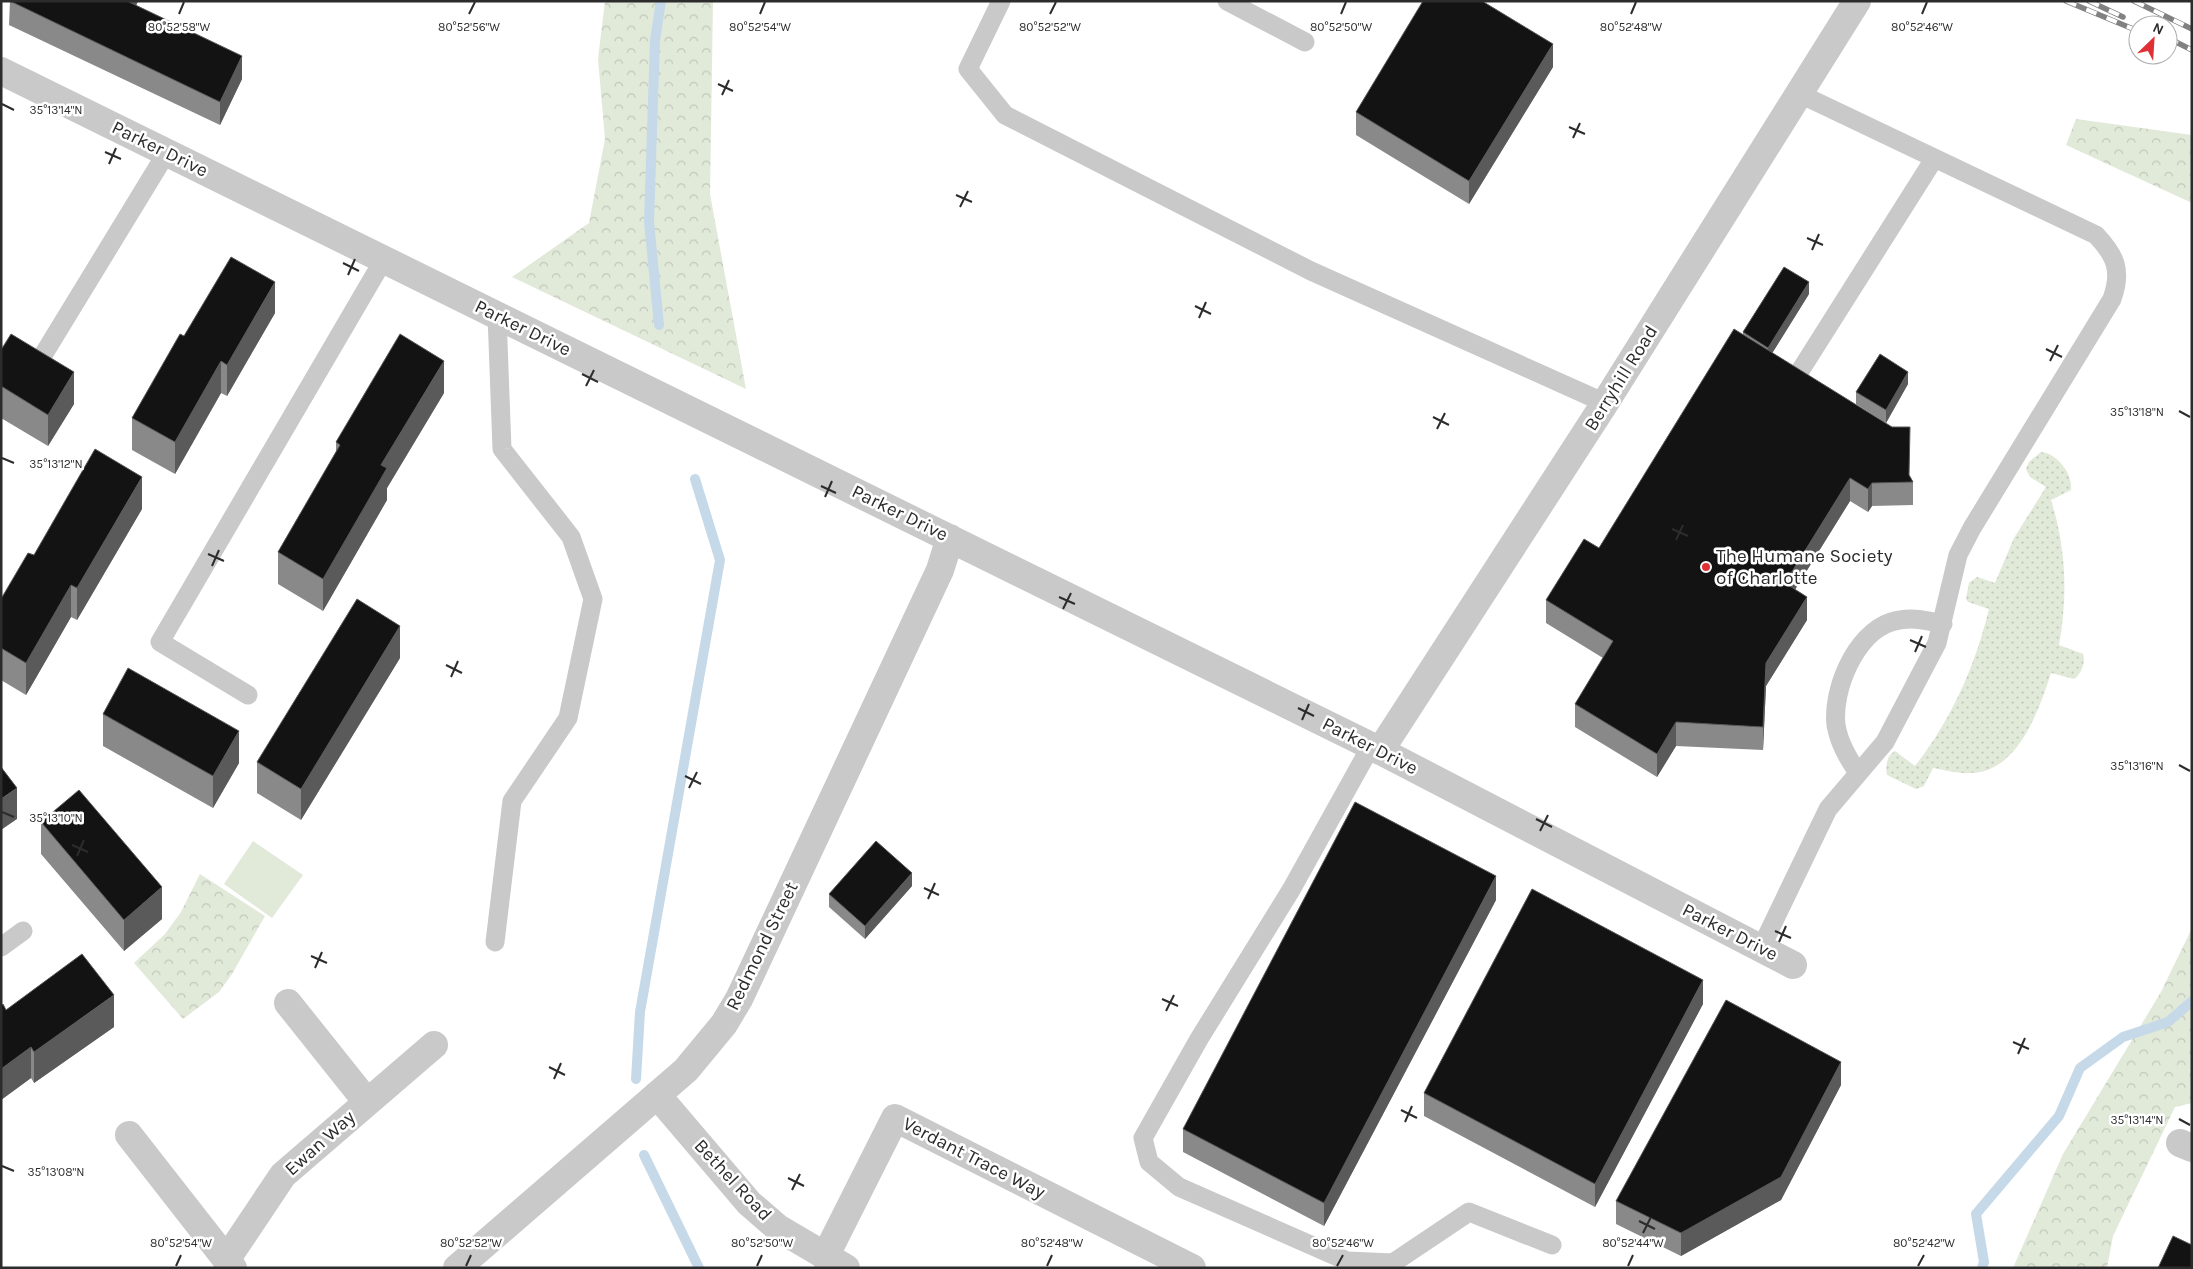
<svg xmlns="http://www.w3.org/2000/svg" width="2193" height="1269" font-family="Karla,sans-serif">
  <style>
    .grass { fill: url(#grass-dots) }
    .forest { fill: url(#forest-crowns) }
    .pitch { fill: #e1e9d9 }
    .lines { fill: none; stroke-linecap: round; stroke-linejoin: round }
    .stream { stroke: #c6d9e9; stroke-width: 10 }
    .service { stroke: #c9c9c9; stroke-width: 19 }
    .minor { stroke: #c9c9c9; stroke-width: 28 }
    .rail-casing { stroke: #818181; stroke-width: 5.5 }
    .rail { stroke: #fff; stroke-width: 4; stroke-dasharray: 11; stroke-linecap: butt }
    .wall { fill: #898989 }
    .shaded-wall { fill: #5a5a5a }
    .building { fill: #131313; stroke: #5a5a5a }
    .ticks { fill: none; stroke: #2c2c2c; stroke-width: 2 }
    .poi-dot { fill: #df3135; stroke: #fff; stroke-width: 2 }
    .labels { text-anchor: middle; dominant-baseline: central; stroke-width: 5; stroke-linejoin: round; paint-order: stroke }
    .street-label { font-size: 19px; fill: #2c2c2c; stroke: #fff }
    .poi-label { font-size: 19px; fill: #2c2c2c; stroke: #fff; text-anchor: start }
    .ticks-label { font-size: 12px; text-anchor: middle; fill: #2c2c2c; stroke: #fff; stroke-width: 5; stroke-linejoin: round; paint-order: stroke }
  </style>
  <defs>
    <pattern id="grass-dots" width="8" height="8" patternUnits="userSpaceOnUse" patternTransform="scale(1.25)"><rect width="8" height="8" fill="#e1e9d9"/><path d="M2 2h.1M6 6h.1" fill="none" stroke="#c1c8ba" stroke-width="1.8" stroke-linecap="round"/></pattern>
    <pattern id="forest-crowns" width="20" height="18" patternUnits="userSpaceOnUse" patternTransform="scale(1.25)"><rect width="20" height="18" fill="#e1e9d9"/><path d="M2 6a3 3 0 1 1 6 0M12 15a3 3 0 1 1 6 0" fill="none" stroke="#c1c8ba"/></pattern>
  </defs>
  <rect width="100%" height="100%" fill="#fff"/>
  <path class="grass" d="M2041,452C2057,453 2073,474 2071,490L2051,500C2066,548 2068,595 2059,645L2083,654C2086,662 2081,675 2074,679L2051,673C2039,710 2018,772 1971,773C1959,774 1945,770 1933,768L1924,786L1916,789L1887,775C1885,767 1887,755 1895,751L1915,766C1952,719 1975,666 1989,609L1968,602L1966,599L1969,583L1977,577L1995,583L2014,538L2046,487L2030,477L2026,469L2029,462Z"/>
  <path class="forest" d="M605,1H713L710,194L746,389L512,277L589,223L605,139L598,59Z
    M2076,119L2192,135V203L2066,145Z
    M200,874L265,916L232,974L219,992L183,1019L134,963L165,934L181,912Z
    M2192,928V1103L2175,1107L2113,1236L2107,1268H2013L2063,1154L2161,992Z"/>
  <path class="pitch" d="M253,841L303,875L272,918L224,884Z"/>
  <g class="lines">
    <path class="stream" d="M659,325L649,222L655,40L661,1
      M636,1079L640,1012L720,560L695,479
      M644,1155L699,1268
      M1982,1268L1984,1262L1976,1214L2059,1116L2080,1068L2123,1037L2168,1022L2192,1001"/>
    <path class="service" d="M1001,1L968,69L1005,115L1311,271L1605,403
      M1227,1L1305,42
      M37,365L167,152
      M1800,371L1934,159
      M248,695L160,642L384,259
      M1371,746L1291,890L1199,1039L1143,1138L1149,1162L1179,1187L1347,1261L1393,1263L1469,1212L1552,1245
      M1858,773C1848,758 1839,743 1836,725C1832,690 1855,634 1891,622C1909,616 1925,620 1943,624
      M495,942L512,801L568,718L593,599L571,537L502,449L497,315
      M1,947L23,931
      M1761,948L1828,809L1885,742L1937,643L1958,555L1972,528L2112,299C2122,271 2116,256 2096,235L1800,94"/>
    <path class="minor" d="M1,71L1371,746L1793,965
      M1380,751L1605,403L1857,1
      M288,1003L367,1102
      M657,1095L749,1203L778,1228L846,1268
      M129,1135L233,1268
      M2180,1143L2192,1148
      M825,1257L895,1118L1192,1268
      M226,1260L283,1175L434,1045
      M457,1268L686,1070L724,1024L739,999L940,570L950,538"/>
    <g class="rail-casing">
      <path id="rail" d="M2066,1L2138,31
        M2089,1L2123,17
        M2134,1L2192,29
        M2168,38L2192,50"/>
    </g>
    <use href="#rail" class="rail"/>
  </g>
  <path class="wall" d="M10,1H138L136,6L242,79L220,125L9,25Z
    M1553,67L1469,204L1356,135V112Z
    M1809,294L1772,353L1910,476L1913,482V505L1872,506L1868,512L1850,501L1795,589L1807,620L1766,686L1763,750L1676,746L1657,777L1575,727V704L1603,658L1546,623V600L1599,548L1743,335V332Z
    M275,313L227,396L221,393L175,474L132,450V418L184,336Z
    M1,350L74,404L48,446L1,418Z
    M1908,384L1886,423L1856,404V392Z
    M444,393L387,488V500L323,611L278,584V552L336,452V442Z
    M142,509L77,620L71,617L26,695L1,680V599L34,555Z
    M400,658L301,820L257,793V762Z
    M103,714L239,763L213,808L103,746Z
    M41,822L162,919L124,951L41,854Z
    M912,886L865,939L829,907V894Z
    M1496,900L1324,1226L1183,1152V1129Z
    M1703,1004L1595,1207L1424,1116V1093Z
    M1,1006L6,1010L114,1027L34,1083L31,1078L1,1100Z
    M1841,1085L1781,1200L1681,1256L1616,1224V1201Z"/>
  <path class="shaded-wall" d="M127,1H138L127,25Z
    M1553,44V67L1469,204V181Z
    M242,56V79L220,125V102Z
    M275,282V313L227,396V365Z
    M1809,282V294L1768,360V348Z
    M221,361V393L175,474V442Z
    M444,361V393L387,488V500L323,611V579L381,465Z
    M74,372V404L48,446V415Z
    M1908,372V384L1886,423V410Z
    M142,477V509L77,620V588Z
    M1850,478V501L1785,606V583Z
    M1872,483V506L1868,512V489Z
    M71,585V617L26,695V663Z
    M1807,597V620L1766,686L1763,750V727L1766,663Z
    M400,626V658L301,820V789Z
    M1676,722V746L1657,777V754Z
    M239,731V763L213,808V776Z
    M17,788V819L1,830V799Z
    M912,873V886L865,939V926Z
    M1496,876V900L1324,1226V1203Z
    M162,887V919L124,951V920Z
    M1703,980V1004L1595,1207V1184Z
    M114,995V1027L34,1083V1052Z
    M31,1047V1078L1,1100V1069Z
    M1841,1062V1085L1781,1200L1681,1256V1233Z"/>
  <path class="building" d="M10,1H127L242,56L220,102Z
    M1423,1H1482L1553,44L1469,181L1356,112Z
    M231,257L275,282L227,365L221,361L175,442L132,418L180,334L184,336Z
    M1784,267L1809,282L1768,348L1743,332Z
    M1734,329L1892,427H1910L1909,475L1913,482L1872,483L1868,489L1850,478L1785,583L1807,597L1766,663L1763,727L1676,722L1657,754L1575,704L1613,641L1546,600L1584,539L1599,548Z
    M11,334L74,372L48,415L1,386V350Z
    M400,334L444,361L381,465L387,468L323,579L278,552L340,445L336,442Z
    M1880,354L1908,372L1886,410L1856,392Z
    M95,449L142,477L77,588L71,585L26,663L1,648V599L28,553L34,555Z
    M357,599L400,626L301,789L257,762Z
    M128,668L239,731L213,776L103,714Z
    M1,767L17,788L1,799Z
    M79,790L162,887L124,920L41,822Z
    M1355,802L1496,876L1324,1203L1183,1129Z
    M876,841L912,873L865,926L829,894Z
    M1532,889L1703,980L1595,1184L1424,1093Z
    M82,954L114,995L34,1052L31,1047L1,1069V1006L3,1004L6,1010Z
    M1726,1000L1841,1062L1781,1177L1681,1233L1616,1201Z
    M2173,1236L2192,1245V1268H2158Z"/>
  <path class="ticks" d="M179,14L184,2M469,14L475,2M760,14L765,2M1050,14L1056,2M1341,14L1346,2M1631,14L1636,2M1922,14L1927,2M718,84L733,91M722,95L729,80M2,104L14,110M1569,127L1585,134M1573,138L1580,123M105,152L121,159M109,164L116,148M956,195L972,202M960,207L968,191M1807,238L1823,245M1812,250L1819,234M343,263L359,271M348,275L355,259M1195,306L1211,314M1199,318L1206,302M2046,349L2062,357M2050,361L2058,345M582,374L598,382M586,386L594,370M2179,411L2190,417M1433,417L1449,425M1437,429L1445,413M2,458L14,463M821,486L836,493M825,497L832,481M1672,529L1688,536M1676,540L1683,525M208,554L224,561M212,566L219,550M1059,597L1075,604M1063,609L1071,593M1910,640L1926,647M1915,652L1922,636M446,665L462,673M451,677L458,661M1298,708L1314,716M1302,720L1309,704M2179,765L2190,771M685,776L701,784M689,788L697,772M2,812L14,817M1536,819L1552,827M1540,831L1548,815M72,845L88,852M77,856L84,840M924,888L939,895M928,899L935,883M1775,931L1791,938M1779,942L1786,926M311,956L327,963M315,968L322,952M1162,999L1178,1006M1166,1011L1174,995M2013,1042L2029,1049M2018,1054L2025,1038M549,1067L565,1075M554,1079L561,1063M1401,1110L1417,1118M2179,1119L2190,1125M1405,1122L1412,1106M2,1166L14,1171M788,1178L804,1186M792,1190L800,1174M1639,1221L1655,1229M1643,1233L1651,1217M176,1266L181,1255M466,1266L471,1255M757,1266L762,1255M1047,1266L1052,1255M1337,1266L1343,1255M1628,1266L1633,1255M1918,1266L1924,1255"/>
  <circle class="poi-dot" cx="1706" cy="567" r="5"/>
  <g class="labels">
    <g class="street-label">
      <text transform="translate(160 149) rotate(26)">Parker Drive</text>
      <text transform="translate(523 328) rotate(26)">Parker Drive</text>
      <text transform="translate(1621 378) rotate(-58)">Berryhill Road</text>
      <text transform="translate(900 513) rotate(26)">Parker Drive</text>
      <text transform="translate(1370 746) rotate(27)">Parker Drive</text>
      <text transform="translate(1730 932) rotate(27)">Parker Drive</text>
      <text transform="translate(762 946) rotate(-64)">Redmond Street</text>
      <text transform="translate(320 1143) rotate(-42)">Ewan Way</text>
      <text transform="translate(974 1158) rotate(27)">Verdant Trace Way</text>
      <text transform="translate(733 1180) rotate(47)">Bethel Road</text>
    </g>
    <g class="poi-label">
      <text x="1716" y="556">The Humane Society<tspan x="1716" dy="22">of Charlotte</tspan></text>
    </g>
  </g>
  <g class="ticks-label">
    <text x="179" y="31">80°52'58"W</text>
    <text x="469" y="31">80°52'56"W</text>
    <text x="760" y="31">80°52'54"W</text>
    <text x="1050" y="31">80°52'52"W</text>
    <text x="1341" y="31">80°52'50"W</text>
    <text x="1631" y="31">80°52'48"W</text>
    <text x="1922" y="31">80°52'46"W</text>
    <text x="56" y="114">35°13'14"N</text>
    <text x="2137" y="416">35°13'18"N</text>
    <text x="56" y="468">35°13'12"N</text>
    <text x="2137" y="770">35°13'16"N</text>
    <text x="56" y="822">35°13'10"N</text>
    <text x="2137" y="1124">35°13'14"N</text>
    <text x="56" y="1176">35°13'08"N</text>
    <text x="181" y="1247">80°52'54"W</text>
    <text x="471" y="1247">80°52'52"W</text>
    <text x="762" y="1247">80°52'50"W</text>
    <text x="1052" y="1247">80°52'48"W</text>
    <text x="1343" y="1247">80°52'46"W</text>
    <text x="1633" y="1247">80°52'44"W</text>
    <text x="1924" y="1247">80°52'42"W</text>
  </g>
  <rect width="2193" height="1269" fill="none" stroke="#2c2c2c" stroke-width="5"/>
  <g transform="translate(2153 40) rotate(25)"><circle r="24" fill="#ffffff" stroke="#ababab"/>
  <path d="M0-4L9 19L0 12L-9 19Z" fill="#df3135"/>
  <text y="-8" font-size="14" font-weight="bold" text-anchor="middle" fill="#2c2c2c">N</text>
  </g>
</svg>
